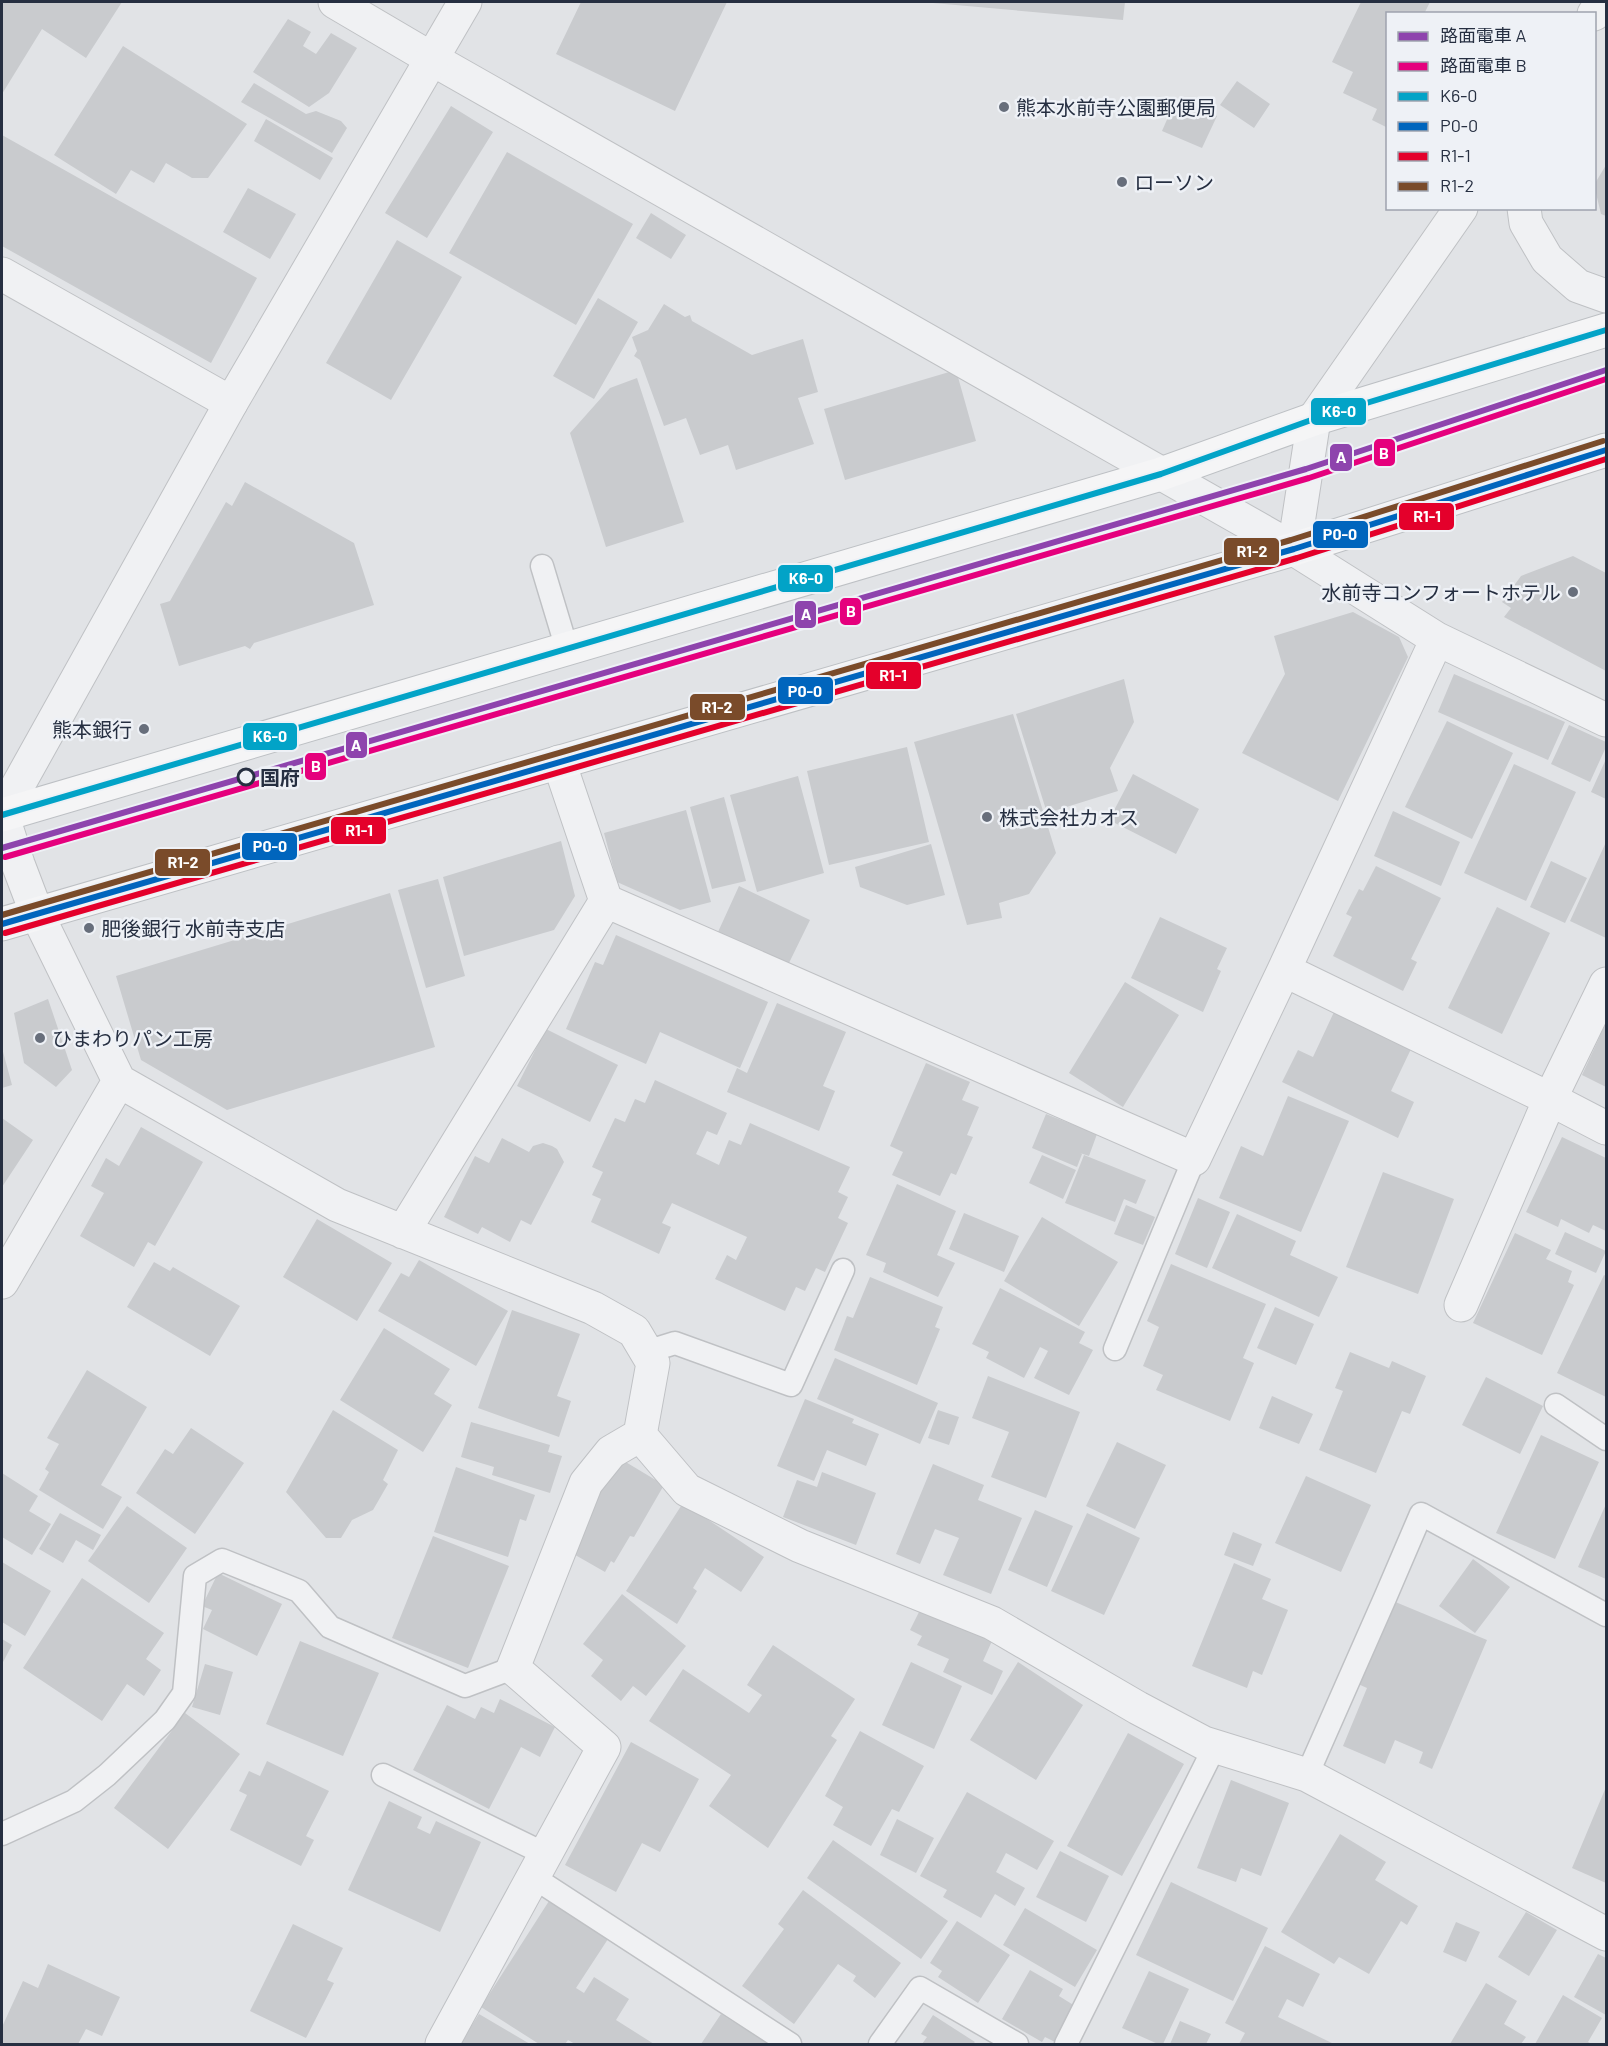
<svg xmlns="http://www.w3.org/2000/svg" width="1608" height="2046" font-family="Barlow,'Noto Sans JP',sans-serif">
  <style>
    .building { fill: #c9cbce }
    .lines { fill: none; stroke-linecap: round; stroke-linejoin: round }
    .service-casing { stroke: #bfc1c4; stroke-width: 25 }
    .minor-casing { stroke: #bfc1c4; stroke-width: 35 }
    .tertiary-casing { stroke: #bfc1c4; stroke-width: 35 }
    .primary-casing { stroke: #bdc0c4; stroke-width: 35 }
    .service { stroke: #f0f1f3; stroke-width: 22 }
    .minor { stroke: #f0f1f3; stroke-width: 33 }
    .tertiary { stroke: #f0f1f3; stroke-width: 33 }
    .primary { stroke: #f5f5f6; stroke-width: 33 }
    .bus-1-casing { stroke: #eef1f6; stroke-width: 10 }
    .bus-2-casing { stroke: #eef1f6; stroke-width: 10 }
    .bus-3-casing { stroke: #eef1f6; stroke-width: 10 }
    .bus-4-casing { stroke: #eef1f6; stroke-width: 10 }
    .bus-1 { stroke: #02a3c7; stroke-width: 6 }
    .bus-2 { stroke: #0065bd; stroke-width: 6 }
    .bus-3 { stroke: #e4002b; stroke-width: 6 }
    .bus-4 { stroke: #7a4b2a; stroke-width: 6 }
    .tram-1-casing { stroke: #eef1f6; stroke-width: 10 }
    .tram-2-casing { stroke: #eef1f6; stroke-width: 10 }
    .tram-1 { stroke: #8e44ad; stroke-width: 6 }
    .tram-2 { stroke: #e5007d; stroke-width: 6 }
    .poi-dot { fill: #676e7b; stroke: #eef1f6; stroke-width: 2 }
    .stop-dot { fill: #eef1f6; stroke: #262f41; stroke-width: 3 }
    .labels { text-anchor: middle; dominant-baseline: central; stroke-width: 5; stroke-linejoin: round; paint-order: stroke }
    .poi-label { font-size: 20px; fill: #262f41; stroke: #eef1f6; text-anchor: start }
    .stop-label { font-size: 20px; font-weight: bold; fill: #262f41; stroke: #eef1f6; text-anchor: start }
    .line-badge { stroke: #eef1f6; stroke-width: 2 }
    .badge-label { font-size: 16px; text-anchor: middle; font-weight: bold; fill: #fff }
  </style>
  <rect width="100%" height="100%" fill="#e1e3e6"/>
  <path class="building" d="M2,2H122L86,58L42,29L2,94Z
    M581,2H727L675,111L556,54Z
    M933,2H1125L1123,20L933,3Z
    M1361,2H1430L1424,14H1388V128L1372,120L1377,109L1343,93L1353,72L1332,62Z
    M288,19L311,32L303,46L316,54L331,33L357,48L329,93L309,107L253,72Z
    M123,46L247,124L208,178H192L166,163L154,183L131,170L116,194L54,155Z
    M1237,81L1270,104L1254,128L1220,105Z
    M254,83L306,114L316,111L341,121L347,128L332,153L241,102Z
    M1176,99L1217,116L1202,148L1162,131Z
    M451,106L493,132L427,238L385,213Z
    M266,119L333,158L320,180L254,141Z
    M2,135L257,278L211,363L2,246Z
    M507,152L633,224L576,325L449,253Z
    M1606,165V216L1601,214L1594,185Z
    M248,188L296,214L270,259L223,232Z
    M651,213L686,235L671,259L636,238Z
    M397,240L462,277L391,400L326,363Z
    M598,298L638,322L594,399L553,376Z
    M664,304L685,317L690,315L692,321L752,355L803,339L818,392L798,398L814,444L736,470L728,445L700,455L686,418L664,426L640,360L634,356L637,351L632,337L648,330Z
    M956,370L976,441L845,480L824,409Z
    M637,378L684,522L606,547L570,433L610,388Z
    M245,482L354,543L374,605L254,643L250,649L245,646L179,666L160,604L170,601L226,502L232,506Z
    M1573,556L1606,573V671L1504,617L1511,608L1502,602L1521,576Z
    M1353,612L1399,637L1408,657L1338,801L1242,753L1285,674L1274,636Z
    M1454,674L1565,722L1548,760L1438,712Z
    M1124,679L1134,722L1110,768L1118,791L1047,813L1016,714Z
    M1013,714L1056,853L1029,894L999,903L1002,918L967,925L914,742Z
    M1447,721L1513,753L1472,839L1405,807Z
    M1569,725L1606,742V747L1590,782L1551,764Z
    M907,747L929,842L829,865L807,771Z
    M1606,759V799L1591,792Z
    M1514,764L1576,792L1526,901L1464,873Z
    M1133,774L1199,809L1176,854L1109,820Z
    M798,776L824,873L757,892L730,795Z
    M724,797L746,881L712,889L690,807Z
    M686,810L711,902L680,910L617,882L604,833Z
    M1393,811L1460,842L1441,886L1374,856Z
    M561,841L575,896L554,930L464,956L443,877Z
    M1606,842V938L1570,921Z
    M931,844L945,895L907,905L860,887L855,867Z
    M1551,861L1587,878L1565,923L1530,907Z
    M1376,866L1441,898L1411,959L1417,962L1403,991L1333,956L1352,917L1346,914L1359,889L1363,891Z
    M438,879L465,976L426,988L398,890Z
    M739,886L810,920L788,965L718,932Z
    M390,893L435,1047L227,1110L141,1060L116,976Z
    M1497,907L1550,933L1502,1034L1448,1008Z
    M1160,917L1227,948L1217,969L1221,971L1203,1012L1131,978Z
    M616,935L768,1002L740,1068L660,1032L646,1064L566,1029L595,962L603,965Z
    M1125,982L1179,1015L1123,1107L1069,1073Z
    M48,999L72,1070L56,1087L24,1063L14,1013Z
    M777,1003L846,1032L823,1086L835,1091L819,1131L727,1092L737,1068L747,1073Z
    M1334,1012L1411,1049L1391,1091L1414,1102L1398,1138L1282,1082L1298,1050L1313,1057Z
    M1606,1023V1087L1582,1075Z
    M546,1029L618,1065L590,1122L517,1086Z
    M2,1048L12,1085L2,1088Z
    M926,1063L970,1082L962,1100L979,1107L967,1135L973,1137L956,1175L951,1173L940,1196L892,1175L903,1152L890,1146Z
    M655,1080L727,1113L717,1135L707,1131L696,1154L719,1165L729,1140L741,1145L750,1123L850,1167L838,1192L848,1197L838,1218L848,1223L825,1272L816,1268L805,1291L796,1287L785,1311L715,1279L727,1255L736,1260L747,1237L672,1203L662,1223L671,1227L659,1254L591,1222L601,1199L592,1195L603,1172L592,1167L615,1118L625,1122L635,1099L645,1103Z
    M1288,1096L1349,1121L1301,1232L1219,1198L1241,1146L1263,1156Z
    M1046,1114L1097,1134L1089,1156L1080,1153L1082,1154L1077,1167L1032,1148Z
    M2,1118L33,1140L2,1187Z
    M141,1127L203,1162L155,1246L148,1242L134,1267L80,1236L104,1193L91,1186L106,1158L119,1166Z
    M1562,1137L1606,1158V1231L1593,1225L1589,1233L1561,1219L1558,1227L1526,1212Z
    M502,1138L529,1152L533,1146L543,1143L552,1146L557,1149L564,1162L531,1225L521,1220L510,1242L482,1227L478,1234L444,1217L475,1156L489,1163Z
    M1042,1155L1076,1170L1063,1199L1029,1183Z
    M1084,1155L1146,1180L1136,1204L1124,1199L1115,1222L1065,1203Z
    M1383,1172L1454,1199L1418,1294L1346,1267Z
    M897,1184L956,1211L937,1255L955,1263L938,1297L883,1272L886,1263L866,1255Z
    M1198,1198L1230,1212L1207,1268L1175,1254Z
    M1126,1205L1155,1217L1143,1245L1114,1234Z
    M964,1213L1019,1236L1004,1272L949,1249Z
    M1237,1214L1296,1241L1290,1255L1338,1277L1319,1317L1212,1268Z
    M1042,1217L1118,1262L1079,1326L1004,1281Z
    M317,1219L392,1263L357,1321L283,1277Z
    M1565,1232L1606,1251L1596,1273L1555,1254Z
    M1515,1233L1551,1250L1546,1259L1572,1271L1568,1282L1574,1285L1542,1355L1473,1323Z
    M419,1260L508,1311L476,1366L378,1311L401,1273L409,1277Z
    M154,1262L170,1271L173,1267L240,1306L210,1356L127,1307Z
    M1171,1264L1266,1304L1243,1358L1254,1363L1230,1421L1156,1390L1163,1375L1143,1366L1159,1327L1147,1321Z
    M1604,1275L1606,1276V1397L1557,1373Z
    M870,1277L943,1307L935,1327L940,1329L917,1385L834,1350L847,1316L853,1318Z
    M1000,1288L1085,1332L1079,1343L1093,1350L1069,1395L1034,1378L1048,1351L1040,1347L1024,1378L986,1358L989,1352L972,1344Z
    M1275,1307L1314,1324L1296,1365L1257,1348Z
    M512,1310L580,1334L557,1396L571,1401L559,1437L478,1408Z
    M384,1328L450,1369L434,1394L452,1405L423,1452L340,1400Z
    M1350,1352L1389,1368L1392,1361L1426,1376L1410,1414L1402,1411L1376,1473L1319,1450L1343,1391L1335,1388Z
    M835,1358L938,1403L920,1444L817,1399Z
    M87,1370L147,1407L101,1485L122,1497L103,1529L39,1490L49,1472L45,1469L59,1444L47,1438Z
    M988,1376L1080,1412L1046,1498L991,1477L1009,1432L972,1418Z
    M1486,1377L1543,1406L1520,1454L1462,1425Z
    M1272,1396L1313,1414L1299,1444L1259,1428Z
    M805,1399L854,1419L852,1423L879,1434L866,1466L827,1450L814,1481L777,1466Z
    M333,1410L398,1450L383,1480L388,1484L373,1510L352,1520L341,1538H326L286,1492Z
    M938,1410L959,1417L949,1445L928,1438Z
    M471,1422L550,1445L548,1452L562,1456L550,1493L492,1475L494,1467L461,1457Z
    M191,1428L244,1463L195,1534L136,1493L165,1449L173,1454Z
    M1541,1435L1599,1462L1555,1559L1496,1533Z
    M1117,1442L1166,1465L1135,1529L1086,1506Z
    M619,1458L664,1485L634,1537L630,1536L614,1563L611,1561L605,1572L570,1552L573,1536Z
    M933,1464L984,1485L978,1500L1022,1518L991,1594L943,1575L959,1538L935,1529L920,1564L896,1554Z
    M456,1467L535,1495L526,1521L520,1519L508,1557L434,1532Z
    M822,1472L876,1493L856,1545L783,1517L797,1480L817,1487Z
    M2,1473L38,1496L29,1511L51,1524L32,1555L2,1537Z
    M1306,1476L1371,1505L1341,1572L1275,1543Z
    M683,1503L764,1557L741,1592L705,1568L693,1588L697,1591L677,1624L626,1591Z
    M1606,1504V1579L1578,1567Z
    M127,1506L187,1548L149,1603L88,1561Z
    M1035,1510L1073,1526L1047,1587L1008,1570Z
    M60,1513L101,1535L93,1550L76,1540L63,1563L39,1549Z
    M1087,1513L1140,1538L1104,1615L1051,1591Z
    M1233,1532L1262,1544L1253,1566L1224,1555Z
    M433,1536L509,1566L468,1668L392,1638Z
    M1473,1559L1510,1587L1475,1633L1439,1606Z
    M2,1562L51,1591L25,1636L2,1622Z
    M1234,1563L1271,1579L1262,1599L1288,1610L1262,1675L1253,1671L1247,1688L1192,1666Z
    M218,1573L282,1604L257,1656L203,1629L212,1610L202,1606Z
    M82,1578L164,1633L146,1659L161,1670L144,1696L127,1684L102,1721L23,1668Z
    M622,1594L686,1646L646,1696L633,1686L621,1701L591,1676L603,1660L583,1644Z
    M1393,1601L1487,1640L1432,1769L1419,1763L1423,1752L1395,1740L1385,1764L1343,1746L1367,1688L1358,1684Z
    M921,1608L992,1641L983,1661L1003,1671L992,1695L943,1672L949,1659L917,1645L922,1636L910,1630Z
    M2,1639L12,1645L2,1664Z
    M300,1641L379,1673L343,1756L266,1724Z
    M773,1645L855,1699L831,1736L837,1740L768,1848L709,1806L731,1775L649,1721L683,1669L749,1713L762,1695L747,1685Z
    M911,1662L962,1686L934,1749L882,1725Z
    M1018,1662L1083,1705L1036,1780L970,1740Z
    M205,1664L233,1672L220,1715L192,1707Z
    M500,1699L555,1727L540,1757L521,1747L489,1809L413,1770L447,1705L475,1719L481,1707L494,1713Z
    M185,1713L240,1754L168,1849L114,1808Z
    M860,1731L924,1766L899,1812L892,1809L871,1846L833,1825L843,1807L825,1796Z
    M1128,1733L1184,1764L1122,1876L1067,1846Z
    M631,1742L699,1779L660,1852L642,1843L616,1892L565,1865Z
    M267,1761L329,1791L306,1836L314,1840L301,1866L230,1830L247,1795L239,1791L249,1771L260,1776Z
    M1231,1780L1289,1803L1261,1876L1241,1868L1236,1882L1197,1868Z
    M1606,1787V1883L1572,1868Z
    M967,1792L1054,1841L1037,1870L1006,1853L996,1872L1025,1888L1015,1906L995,1894L981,1918L943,1897L947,1890L920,1876Z
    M389,1801L422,1817L417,1828L430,1834L436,1821L481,1842L440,1932L348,1890Z
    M897,1819L934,1838L916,1873L880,1855Z
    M1340,1834L1386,1862L1375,1880L1418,1906L1407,1925L1401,1921L1369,1974L1339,1957L1334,1964L1281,1932Z
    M833,1840L948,1921L921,1959L807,1878Z
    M1060,1851L1109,1876L1086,1922L1036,1897Z
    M1171,1882L1268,1928L1233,2001L1136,1955Z
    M803,1890L901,1963L875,1998L853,1981L856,1976L838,1964L794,2024L742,1986L784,1929L778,1924Z
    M549,1901L608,1939L576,1988L584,1993L594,1977L629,1999L616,2020L654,2044H575L568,2040L565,2044H539L481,2007Z
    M1025,1908L1097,1950L1075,1987L1003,1945Z
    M1526,1912L1557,1930L1529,1976L1498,1957Z
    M957,1921L1010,1955L978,2003L938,1977L942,1971L930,1963Z
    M1456,1922L1480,1932L1466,1962L1443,1952Z
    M293,1924L343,1948L327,1980L334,1983L306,2038L250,2011Z
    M1265,1946L1320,1974L1303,2007L1287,1999L1278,2017L1334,2044H1239L1245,2033L1225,2023Z
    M1598,1954L1606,1958V2015L1574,1997Z
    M48,1964L120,1997L102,2036L86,2029L78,2044H2V2027L23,1981L38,1988Z
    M1030,1970L1063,1989L1059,1996L1075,2006L1055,2042L1045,2037L1042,2042L1002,2019Z
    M1149,1971L1189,1989L1163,2044H1158L1122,2028Z
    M1486,1983L1517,2001L1504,2024L1526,2037L1521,2044H1450Z
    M1563,1995L1602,2018L1588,2042L1592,2044H1535Z
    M479,2014L530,2044H460Z
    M721,2014L768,2044H701Z
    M933,2015L975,2042L973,2044H922L927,2037L921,2034Z
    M1180,2021L1211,2034L1206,2044H1170Z"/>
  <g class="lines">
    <g class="service-casing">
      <path id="service" d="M542,566L567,649
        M1115,1349L1194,1159
        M646,1352L675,1343L791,1385L843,1270
        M1556,1405L1606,1439
        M383,1775L545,1854
        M1307,1775L1385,1598L1421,1514L1606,1615
        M2,1834L74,1801L107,1775L165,1720L184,1693L195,1576L222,1560L299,1591L330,1627L465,1686L513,1668
        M533,1877L790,2044
        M880,2044L920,1988L1017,2044
        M1066,2044L1215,1746"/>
    </g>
    <g class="minor-casing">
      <path id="minor" d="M335,2L432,59L1294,549L1437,639L1606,720
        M1594,14L1602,2
        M1524,208L1526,223L1547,259L1578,286L1606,296
        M2,274L231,403
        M1294,549L1314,419L1461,208
        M559,762L606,901
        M2,814L18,864L37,914L119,1081L337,1205L593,1308L634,1331L653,1363L640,1435L687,1490L800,1546L992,1623L1138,1708L1204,1743L1307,1775L1606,1934
        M1284,970L1550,1099L1606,1128
        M403,1232L606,901L1194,1159L1284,970L1437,639
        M2,1282L119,1081
        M1461,1305L1550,1099L1606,984
        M442,2044L604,1747L513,1668L586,1483L611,1452L640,1435"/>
    </g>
    <g class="tertiary-casing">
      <path id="tertiary" d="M2,814L231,403L465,2"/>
    </g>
    <g class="primary-casing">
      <path id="primary" d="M2,815L1161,474L1314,419L1606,330
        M2,924L1294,549L1606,450"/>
    </g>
    <use href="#service" class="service"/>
    <use href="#minor" class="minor"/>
    <use href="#tertiary" class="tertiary"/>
    <use href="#primary" class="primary"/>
    <g class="bus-1-casing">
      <path id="bus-1" d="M2,815L1161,474L1314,419L1606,330"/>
    </g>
    <g class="bus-2-casing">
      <path id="bus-2" d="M2,924L1294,549L1606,450"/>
    </g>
    <g class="bus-3-casing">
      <path id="bus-3" d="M5,933L1297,558L1606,459"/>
    </g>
    <g class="bus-4-casing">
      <path id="bus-4" d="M2,915L1291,540L1603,441"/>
    </g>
    <use href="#bus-1" class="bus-1"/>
    <use href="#bus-2" class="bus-2"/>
    <use href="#bus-3" class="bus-3"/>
    <use href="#bus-4" class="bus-4"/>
    <g class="tram-1-casing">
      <path id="tram-1" d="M2,848L1306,469L1606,370"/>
    </g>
    <g class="tram-2-casing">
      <path id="tram-2" d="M5,857L1309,478L1606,379"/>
    </g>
    <use href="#tram-1" class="tram-1"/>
    <use href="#tram-2" class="tram-2"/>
  </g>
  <g class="poi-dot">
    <circle cx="1004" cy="107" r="6"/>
    <circle cx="1122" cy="182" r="6"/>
    <circle cx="1573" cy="592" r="6"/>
    <circle cx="144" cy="729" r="6"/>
    <circle cx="987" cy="817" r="6"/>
    <circle cx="89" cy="928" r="6"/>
    <circle cx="40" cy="1038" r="6"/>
  </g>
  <circle class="stop-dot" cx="246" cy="777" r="8"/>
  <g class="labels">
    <g class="poi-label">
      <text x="1016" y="107">熊本水前寺公園郵便局</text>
      <text x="1134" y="182">ローソン</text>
      <text x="1561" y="592" text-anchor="end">水前寺コンフォートホテル</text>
      <text x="132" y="729" text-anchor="end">熊本銀行</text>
      <text x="999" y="817">株式会社カオス</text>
      <text x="101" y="928">肥後銀行 水前寺支店</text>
      <text x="52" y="1038">ひまわりパン工房</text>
    </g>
    <g class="stop-label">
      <text x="260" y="777">国府</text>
    </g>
  </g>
  <g class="line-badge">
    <rect x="1310" y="397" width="57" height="29" rx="6" fill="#02a3c7"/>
    <rect x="1373" y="438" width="23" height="29" rx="6" fill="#e5007d"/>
    <rect x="1329" y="443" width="24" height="29" rx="6" fill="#8e44ad"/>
    <rect x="1398" y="502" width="57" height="29" rx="6" fill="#e4002b"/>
    <rect x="1312" y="520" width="57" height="29" rx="6" fill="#0065bd"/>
    <rect x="1223" y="537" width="57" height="29" rx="6" fill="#7a4b2a"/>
    <rect x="777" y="564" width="57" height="29" rx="6" fill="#02a3c7"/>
    <rect x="839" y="597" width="23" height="29" rx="6" fill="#e5007d"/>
    <rect x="794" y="600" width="23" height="29" rx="6" fill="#8e44ad"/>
    <rect x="865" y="661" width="57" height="29" rx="6" fill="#e4002b"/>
    <rect x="777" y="676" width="57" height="29" rx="6" fill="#0065bd"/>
    <rect x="689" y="693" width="57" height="28" rx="6" fill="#7a4b2a"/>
    <rect x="242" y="722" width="56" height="29" rx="6" fill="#02a3c7"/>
    <rect x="345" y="731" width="23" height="28" rx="6" fill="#8e44ad"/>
    <rect x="304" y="752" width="23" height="29" rx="6" fill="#e5007d"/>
    <rect x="330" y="816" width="57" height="29" rx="6" fill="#e4002b"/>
    <rect x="241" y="832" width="57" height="29" rx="6" fill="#0065bd"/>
    <rect x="154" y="848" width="57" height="29" rx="6" fill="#7a4b2a"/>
  </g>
  <g class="badge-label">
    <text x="1339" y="417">K6-0</text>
    <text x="1384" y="459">B</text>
    <text x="1341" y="463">A</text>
    <text x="1427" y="522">R1-1</text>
    <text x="1340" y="540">P0-0</text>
    <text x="1252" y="557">R1-2</text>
    <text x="806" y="584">K6-0</text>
    <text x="851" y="617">B</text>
    <text x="806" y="620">A</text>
    <text x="893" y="681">R1-1</text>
    <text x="805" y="697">P0-0</text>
    <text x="717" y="713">R1-2</text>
    <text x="270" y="742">K6-0</text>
    <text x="356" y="751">A</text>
    <text x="316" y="772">B</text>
    <text x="359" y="836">R1-1</text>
    <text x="270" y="852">P0-0</text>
    <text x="183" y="868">R1-2</text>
  </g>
  <rect width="1608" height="2046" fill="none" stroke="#262f41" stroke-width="6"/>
  <rect x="1386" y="12" width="210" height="198" fill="#eef1f6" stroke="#9ea3ae" stroke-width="1.5"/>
  <rect x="1398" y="32" width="30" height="9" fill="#8e44ad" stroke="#9ea3ae" stroke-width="1.5"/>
  <text x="1440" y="42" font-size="18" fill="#262f41">路面電車 A</text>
  <rect x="1398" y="62" width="30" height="9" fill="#e5007d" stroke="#9ea3ae" stroke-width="1.5"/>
  <text x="1440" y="72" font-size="18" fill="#262f41">路面電車 B</text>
  <rect x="1398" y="92" width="30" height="9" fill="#02a3c7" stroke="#9ea3ae" stroke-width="1.5"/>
  <text x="1440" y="102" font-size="18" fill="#262f41">K6-0</text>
  <rect x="1398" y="122" width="30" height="9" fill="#0065bd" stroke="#9ea3ae" stroke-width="1.5"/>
  <text x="1440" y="132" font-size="18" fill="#262f41">P0-0</text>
  <rect x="1398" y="152" width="30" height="9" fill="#e4002b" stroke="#9ea3ae" stroke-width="1.5"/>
  <text x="1440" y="162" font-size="18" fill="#262f41">R1-1</text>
  <rect x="1398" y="182" width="30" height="9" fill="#7a4b2a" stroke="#9ea3ae" stroke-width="1.5"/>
  <text x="1440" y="192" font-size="18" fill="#262f41">R1-2</text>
</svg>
